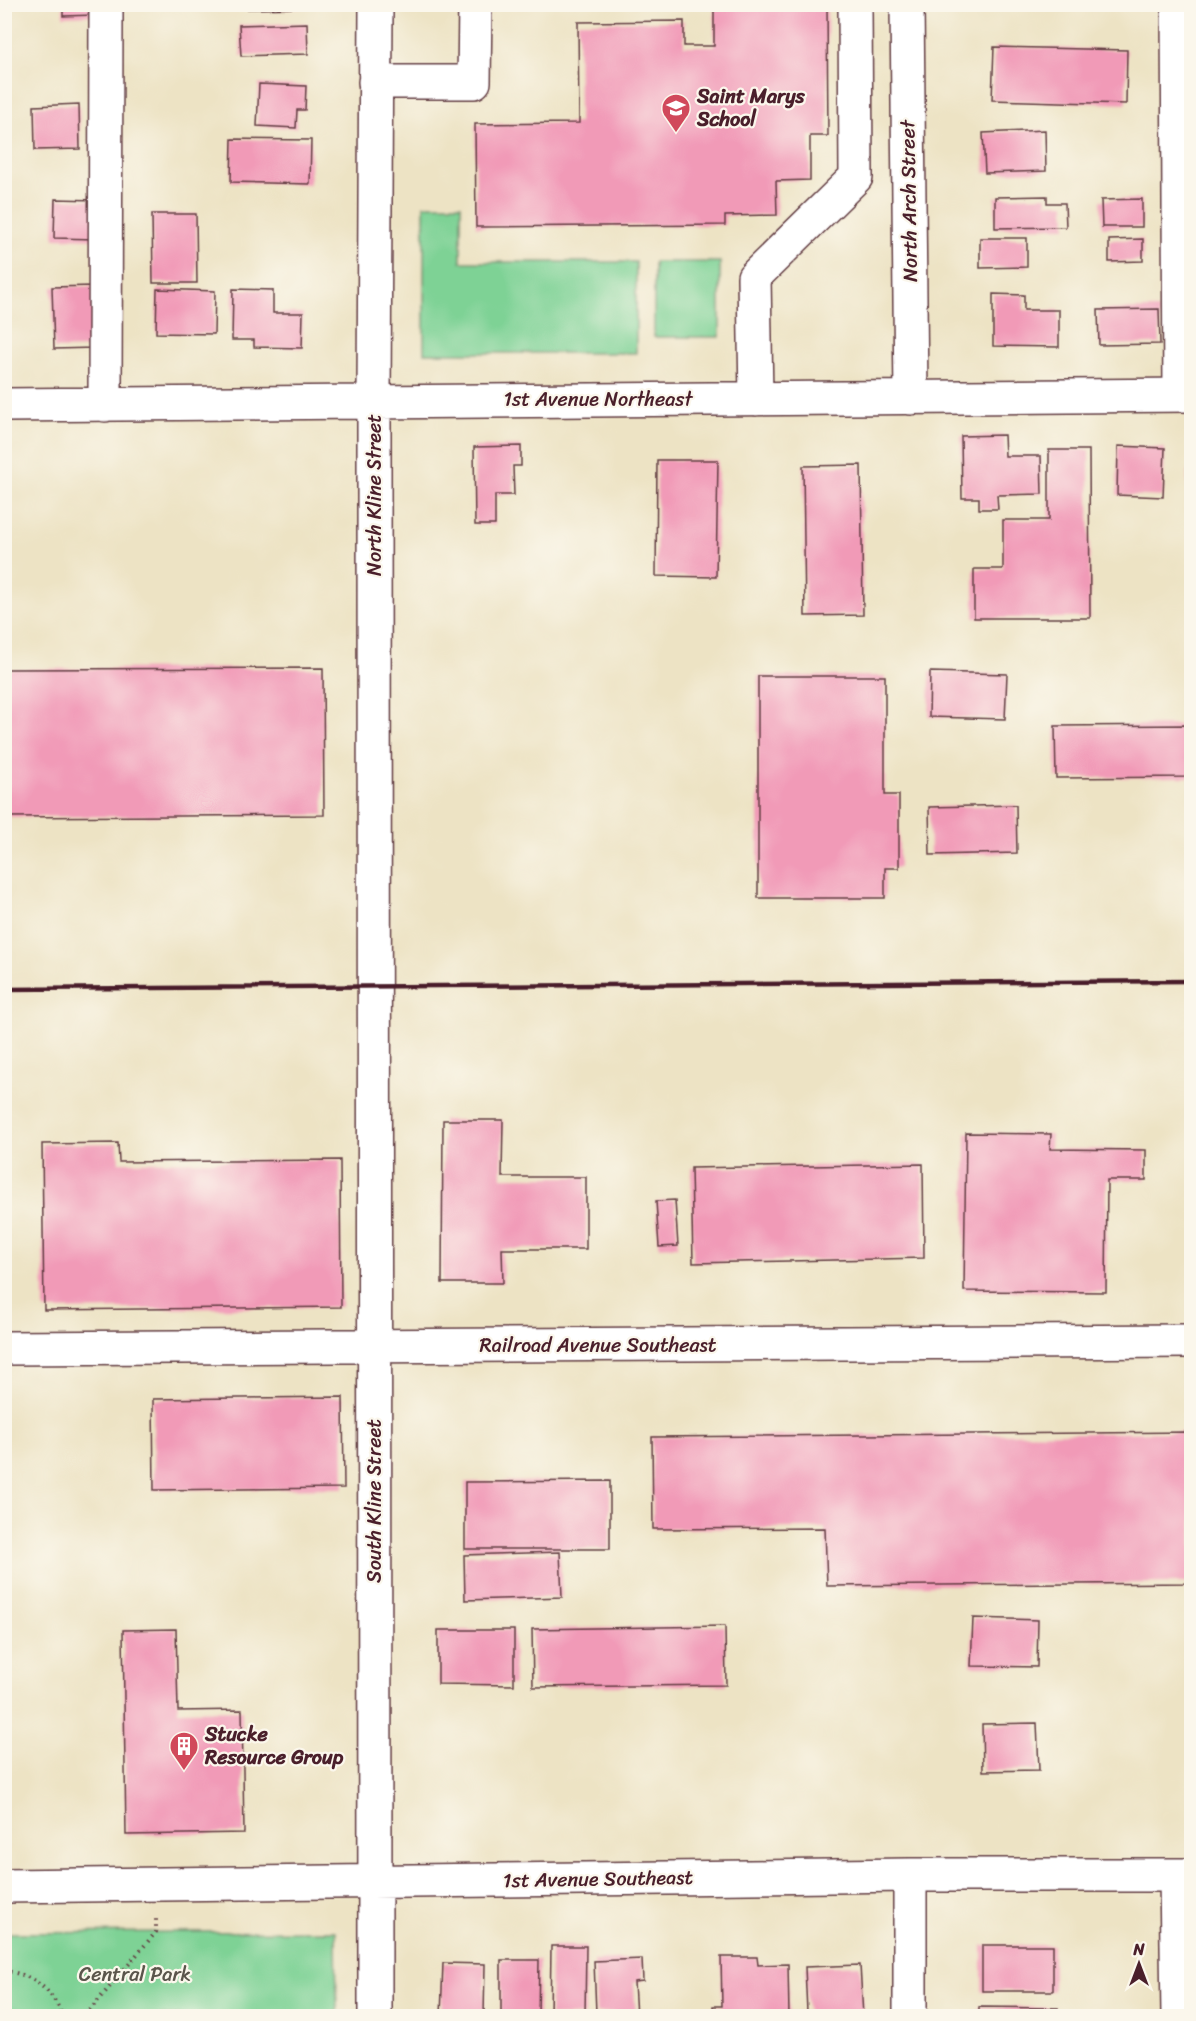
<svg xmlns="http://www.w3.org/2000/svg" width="1196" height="2021" font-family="Sriracha,sans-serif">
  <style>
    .green { fill: #7ed295; stroke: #647860; stroke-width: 1.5 }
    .building { fill: #f19ab7 }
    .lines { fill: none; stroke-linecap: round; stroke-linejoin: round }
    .minor-casing { stroke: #623c42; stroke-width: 36 }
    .path { stroke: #623c42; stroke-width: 4; stroke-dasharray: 1.5 4.5; stroke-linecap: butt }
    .minor { stroke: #fff; stroke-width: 33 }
    .rail { stroke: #4a1f2b; stroke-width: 4.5 }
    .labels { text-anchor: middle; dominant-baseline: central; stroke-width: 4.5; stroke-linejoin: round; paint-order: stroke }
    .poi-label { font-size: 20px; font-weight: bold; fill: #4a1f2b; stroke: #fbf7ec; text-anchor: start }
    .street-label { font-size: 20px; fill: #4a1f2b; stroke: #fbf7ec }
    .park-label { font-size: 20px; fill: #5a554b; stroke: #fbf7ec }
  </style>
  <rect width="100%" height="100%" fill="#fbf7ec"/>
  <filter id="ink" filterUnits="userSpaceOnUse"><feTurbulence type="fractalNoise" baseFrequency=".0167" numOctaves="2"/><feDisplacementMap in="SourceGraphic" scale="12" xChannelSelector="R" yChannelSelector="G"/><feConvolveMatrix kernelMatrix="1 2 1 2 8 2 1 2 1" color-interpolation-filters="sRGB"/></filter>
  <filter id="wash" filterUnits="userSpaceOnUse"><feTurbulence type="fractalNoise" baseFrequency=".008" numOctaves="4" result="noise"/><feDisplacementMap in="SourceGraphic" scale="24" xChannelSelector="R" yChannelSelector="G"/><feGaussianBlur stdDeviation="1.35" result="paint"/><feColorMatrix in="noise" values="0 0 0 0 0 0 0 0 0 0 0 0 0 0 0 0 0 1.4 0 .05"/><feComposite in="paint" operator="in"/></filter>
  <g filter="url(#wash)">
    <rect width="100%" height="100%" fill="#ede3c4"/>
    <path class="green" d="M424,205H461V262H636V353H424Z
      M654,262H720V337H654Z
      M336,1931L337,2016H5V1933Z"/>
    <g id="blocks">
      <path class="building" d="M63,4H95V15L63,16Z
        M239,4H305V8L239,9Z
        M714,4H827L828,136H810V180L776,181L777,215L725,216V225L476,227L475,124L579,123L578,22L684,21V46H714Z
        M307,23L308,54L241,56L239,25Z
        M994,47L1127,50L1126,104L992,100Z
        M259,84L306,86L305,110H297L296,128L257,126Z
        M79,104L80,149L35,150L34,106Z
        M1045,130L1046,171L985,173L983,133Z
        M232,139L311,140L310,184L231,182Z
        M1047,196V203H1065L1066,227L995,228V197Z
        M55,199L97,200L96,239L54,238Z
        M1142,199V227H1102L1101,200Z
        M152,214H196L197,283H153Z
        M980,238H1027V267L980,268Z
        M1143,239V261L1109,262V240Z
        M93,286L94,348L54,349L52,287Z
        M157,289L215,291L214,334L156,333Z
        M233,289L273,290V313H303L302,348L254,347V340H232Z
        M993,294L1024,295V310H1059V347L993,346Z
        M1159,309L1160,344L1099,345L1098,310Z
        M1004,435L1005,456H1041L1042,494L997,495L998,509H979V498H962L961,436Z
        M521,446V466H513L514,495H495V525H475L474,447Z
        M1118,446L1165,448L1163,497L1117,495Z
        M1049,450H1089L1090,618H974V569H1003V520H1049Z
        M657,460H718L716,577L656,576Z
        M861,465L863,615L805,616L803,466Z
        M1192,470V510L1188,511L1187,471Z
        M323,668L324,815L4,817V669Z
        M930,672L1007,674L1005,719L929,717Z
        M758,676H885V795H899V868H885V898H758Z
        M1192,725V777L1056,778L1055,726Z
        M1016,805L1017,853L930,855L929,807Z
        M443,1120H503L502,1177H586V1249H502L503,1283H442Z
        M966,1133L1051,1134L1050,1149L1146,1150V1180H1107L1106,1292L964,1291Z
        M118,1143L119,1162L340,1160L341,1307L44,1310L42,1144Z
        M923,1164L924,1258L693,1263L691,1168Z
        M675,1200L678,1246L659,1247L656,1201Z
        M343,1397L344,1488L154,1490L153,1399Z
        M1192,1432V1583L827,1586L825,1528L653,1529L652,1437Z
        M610,1481V1549H465V1482Z
        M560,1552L562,1597L465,1600L464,1555Z
        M973,1618L1038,1620L1037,1667L971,1666Z
        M725,1626L726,1685L533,1687L532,1629Z
        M176,1629L178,1711L242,1710L244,1833L126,1835L123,1630Z
        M438,1630H514V1685L438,1684Z
        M1037,1723L1039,1770L983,1771L982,1724Z
        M982,1945H1053V1991H982Z
        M551,1946H586L585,2016H550Z
        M721,1957H757L758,1965L788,1964L789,2016H713V2006H722Z
        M642,1959L643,1981L634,1982L636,2016H613V2012L596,2013L594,1961Z
        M501,1960H539L538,2016H501Z
        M443,1963L485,1964L484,2016H441Z
        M860,1965L863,2016H830V2011L807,2012L805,1967Z
        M979,2007L1058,2008L1057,2016H979Z"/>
    </g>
  </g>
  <g filter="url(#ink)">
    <use href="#blocks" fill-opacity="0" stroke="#623c42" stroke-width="1.5"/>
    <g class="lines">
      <g class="minor-casing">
        <path id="minor" d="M907,4L911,398
          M1178,4L1180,395
          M375,82H474L475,4
          M756,399L754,277L856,177L855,4
          M4,405L1192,395
          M105,405L106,4
          M4,1348L1192,1341
          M910,1875V2016
          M1176,1875L1178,2016
          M4,1886L910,1875H1192
          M375,2016L374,400L376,4"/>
      </g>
      <path class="path" d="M4,1971C31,1973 54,1991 62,2016
        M79,2016L90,2010L156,1932V1916"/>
      <use href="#minor" class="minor"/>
      <path class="rail" d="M4,989L1192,981"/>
    </g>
  </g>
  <defs>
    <g id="school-pin" transform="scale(1.5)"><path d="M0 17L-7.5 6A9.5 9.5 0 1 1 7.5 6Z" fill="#d1495b" stroke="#fbf7ec"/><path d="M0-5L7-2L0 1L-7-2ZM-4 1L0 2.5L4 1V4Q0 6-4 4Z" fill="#fff"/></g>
    <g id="building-pin" transform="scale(1.5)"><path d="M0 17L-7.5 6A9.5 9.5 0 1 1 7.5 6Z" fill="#d1495b" stroke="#fbf7ec"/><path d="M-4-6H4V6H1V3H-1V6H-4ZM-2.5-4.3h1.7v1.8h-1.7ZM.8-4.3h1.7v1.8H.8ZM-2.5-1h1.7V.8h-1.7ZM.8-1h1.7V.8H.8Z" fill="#fff"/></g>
  </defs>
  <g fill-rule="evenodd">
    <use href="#school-pin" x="676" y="108"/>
    <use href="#building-pin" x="184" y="1746"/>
  </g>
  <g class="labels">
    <g class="poi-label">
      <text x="697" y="96">Saint Marys<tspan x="697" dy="23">School</tspan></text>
      <text x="205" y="1734">Stucke<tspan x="205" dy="23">Resource Group</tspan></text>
    </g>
    <g class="street-label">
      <text transform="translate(909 201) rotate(-91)">North Arch Street</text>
      <text x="598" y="399">1st Avenue Northeast</text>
      <text transform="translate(374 495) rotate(-90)">North Kline Street</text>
      <text x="598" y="1345">Railroad Avenue Southeast</text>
      <text transform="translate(374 1501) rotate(-90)">South Kline Street</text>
      <text transform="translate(598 1879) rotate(-1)">1st Avenue Southeast</text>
    </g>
    <g class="park-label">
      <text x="135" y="1974">Central Park</text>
    </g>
  </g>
  <rect width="1196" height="2021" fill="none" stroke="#fbf7ec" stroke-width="24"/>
  <g transform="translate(1139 1964)" stroke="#fbf7ec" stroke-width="4.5" paint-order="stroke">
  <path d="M0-4.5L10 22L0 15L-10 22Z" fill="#4a1f2b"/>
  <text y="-9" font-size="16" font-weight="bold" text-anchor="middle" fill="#4a1f2b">N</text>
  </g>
</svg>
